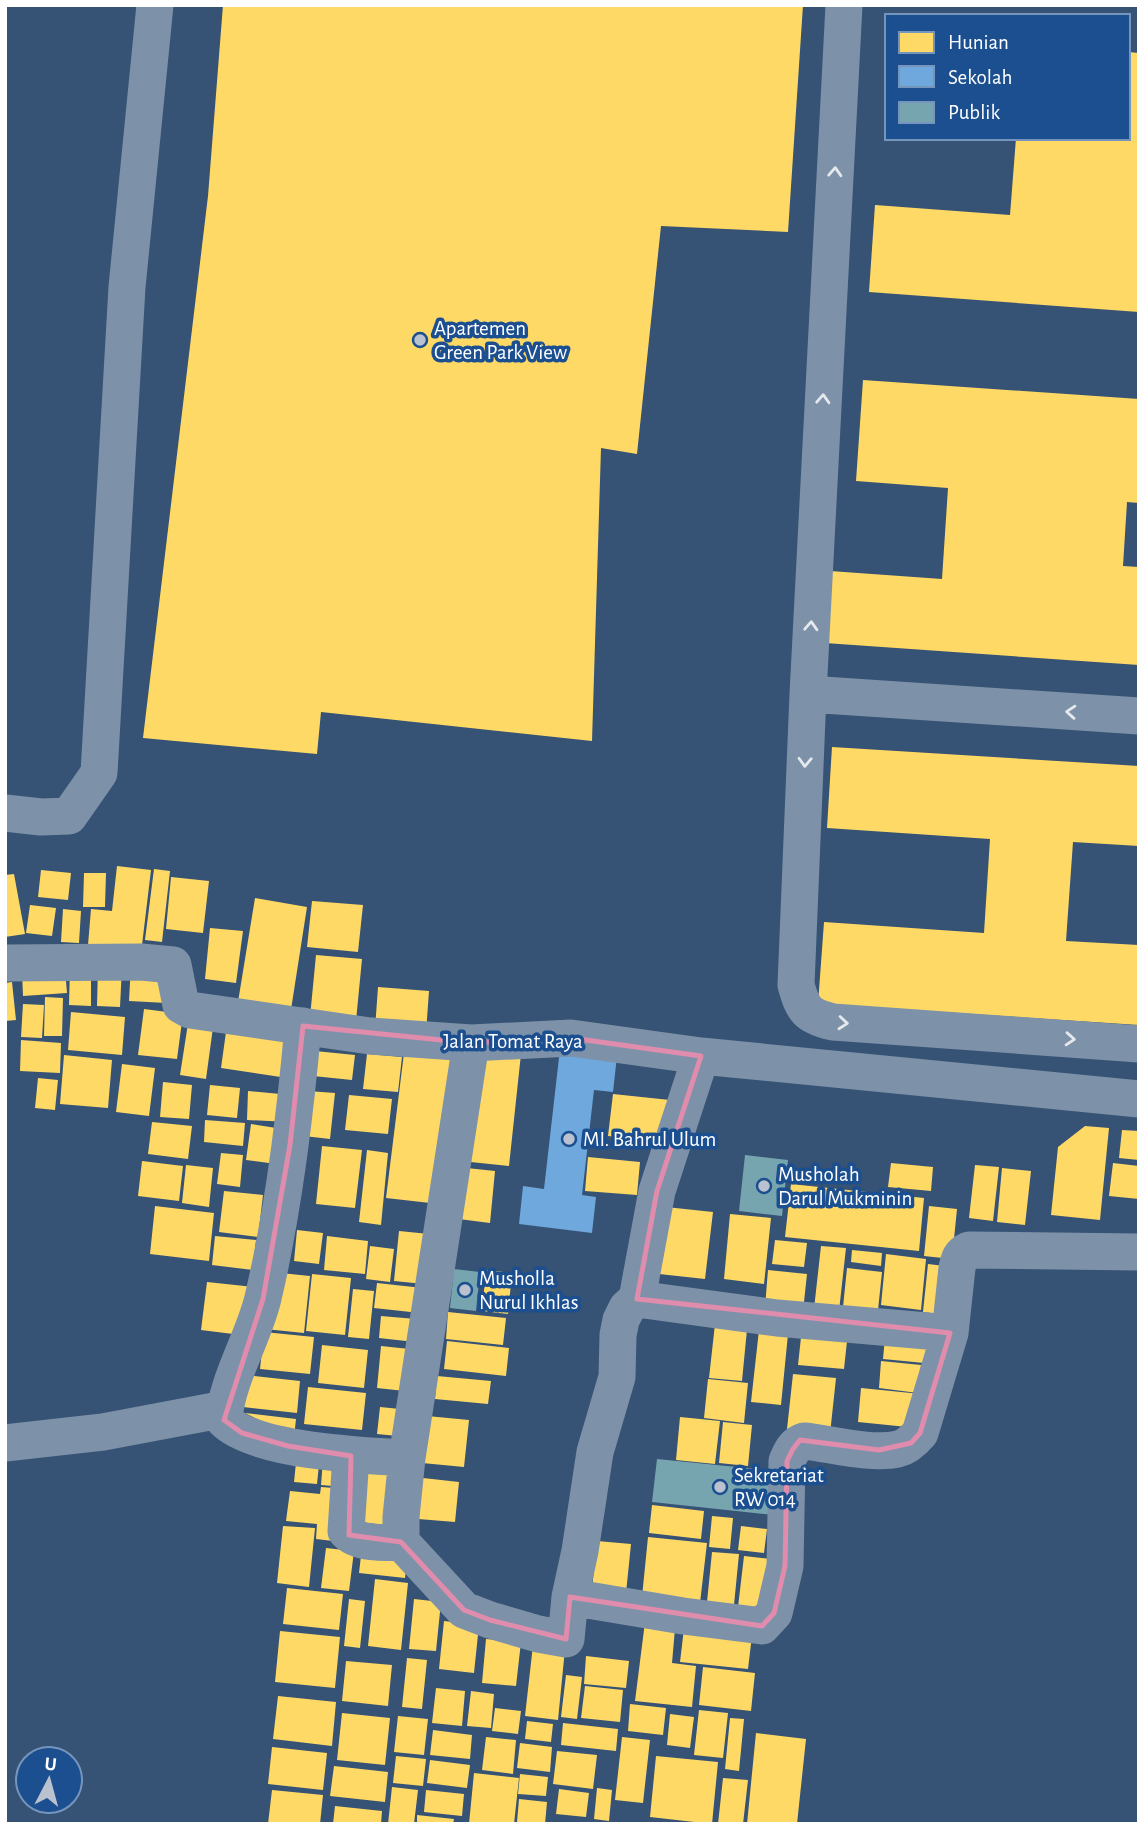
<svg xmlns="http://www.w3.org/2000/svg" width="1144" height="1829" font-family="'Alegreya Sans',sans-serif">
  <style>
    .homes { fill: #ffd966 }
    .schools { fill: #6fa8dc }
    .public { fill: #76a5af }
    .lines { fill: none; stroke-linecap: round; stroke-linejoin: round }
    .minor { stroke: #7d92a8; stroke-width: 37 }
    .oneway { stroke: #e5e9ee }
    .marked { fill: none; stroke: #e08cad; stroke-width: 5; stroke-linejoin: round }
    .poi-dot { fill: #b9c2ce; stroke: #1b4f8f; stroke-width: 2.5 }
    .labels { text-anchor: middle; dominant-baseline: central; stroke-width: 7; stroke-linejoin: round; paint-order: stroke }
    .poi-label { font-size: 21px; fill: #fff; stroke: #1b4f8f; text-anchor: start }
    .street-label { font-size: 21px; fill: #fff; stroke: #1b4f8f }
  </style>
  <rect width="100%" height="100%" fill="#365274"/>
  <path class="homes" d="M223,5H803L788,232L661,226L637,454L601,448L592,741L321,712L317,754L143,738L208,196Z
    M1128,52L1139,53V312L869,292L875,205L1010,215L1016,138H1128Z
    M863,380L1139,399V503L1127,502L1123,566L1139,567V665L825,643L830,571L942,579L948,488L856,481Z
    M832,747L1139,766V846L1073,842L1066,941L1139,945V1025L818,1004L824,922L984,933L990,839L827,828Z
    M117,866L151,870L142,945H88L91,909L112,911Z
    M154,869L170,871L162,942L145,940Z
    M41,870L71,873L68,900L38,897Z
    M84,873H106L105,907H83Z
    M14,874L25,934L5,937V875Z
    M171,877L209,881L203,933L166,929Z
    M255,898L307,907L290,1016L237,1008Z
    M312,901L363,905L358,952L307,947Z
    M30,905L56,908L52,936L26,933Z
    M63,909L81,911L79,943L61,942Z
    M210,928L243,931L236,983L205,979Z
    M316,955L362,959L356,1021L310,1017Z
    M131,964L169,966L167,1003L129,1001Z
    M98,966L122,967L120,1007L97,1006Z
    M70,967H91V1006L69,1005Z
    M65,969L67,993L23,996L22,972Z
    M12,982L16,1020L5,1021V983Z
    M378,987L429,991L426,1033L375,1029Z
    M45,997L63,998L62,1036H44Z
    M23,1004L44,1005L42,1038L21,1037Z
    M144,1009L183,1014L177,1059L138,1055Z
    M71,1012L125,1017L122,1055L68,1050Z
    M189,1017L214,1020L206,1079L180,1075Z
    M226,1032L299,1041L294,1079L221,1068Z
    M21,1040L61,1043L60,1073L20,1071Z
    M405,1045L458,1051L439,1204L386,1198Z
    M473,1049L521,1054L509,1166L461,1161Z
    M315,1051L355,1055L352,1080L313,1076Z
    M367,1054L402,1057L398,1092L363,1089Z
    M64,1055L112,1060L108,1108L60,1104Z
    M122,1064L155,1068L149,1116L116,1112Z
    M38,1078L58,1080L55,1110L35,1108Z
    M163,1082L192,1085L189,1119L160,1117Z
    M210,1085L240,1088L237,1118L207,1115Z
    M248,1091L291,1095L290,1122L247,1120Z
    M308,1091L335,1093L330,1139L304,1136Z
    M613,1094L670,1100L666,1142L608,1136Z
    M349,1095L392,1099L388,1134L345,1130Z
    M205,1120L245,1123L243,1146L204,1142Z
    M152,1122L192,1126L188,1159L148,1154Z
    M251,1124L289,1130L284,1165L246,1160Z
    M1085,1126L1109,1128L1100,1220L1051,1215L1058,1147Z
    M1122,1130L1139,1131V1160L1119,1158Z
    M322,1146L362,1150L355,1208L316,1204Z
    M367,1150L388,1153L381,1225L359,1222Z
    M221,1153L243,1155L240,1187L217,1184Z
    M588,1157L640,1162L637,1195L585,1191Z
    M142,1161L183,1166L179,1201L138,1196Z
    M891,1163L933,1167L931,1191L888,1187Z
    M1113,1163L1139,1166V1199L1109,1196Z
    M186,1165L213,1168L209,1207L182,1203Z
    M975,1165L999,1167L993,1221L969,1218Z
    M457,1167L495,1171L490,1223L451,1218Z
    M1002,1168L1031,1171L1025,1225L997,1222Z
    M791,1184L924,1198L919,1251L785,1237Z
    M224,1191L263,1195L258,1237L219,1232Z
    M155,1206L214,1213L209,1261L150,1254Z
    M929,1206L957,1209L952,1259L924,1256Z
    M666,1207L713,1212L705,1279L659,1274Z
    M730,1214L771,1218L764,1284L724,1279Z
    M297,1230L323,1233L319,1264L294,1261Z
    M399,1231L439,1235L434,1285L394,1281Z
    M215,1236L256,1240L253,1270L212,1265Z
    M327,1236L368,1241L365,1274L324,1270Z
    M775,1240L807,1243L804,1267L772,1264Z
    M370,1246L394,1249L390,1282L366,1279Z
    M821,1246L846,1248L839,1311L814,1309Z
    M852,1250L882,1253L881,1266L851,1262Z
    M886,1254L926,1259L921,1310L881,1305Z
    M928,1264L953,1267L948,1315L923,1312Z
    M847,1268L882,1272L878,1310L843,1307Z
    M486,1270L512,1273L508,1314L482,1311Z
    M768,1270L807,1274L803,1311L765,1307Z
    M271,1272L310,1276L304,1333L265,1329Z
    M312,1274L351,1278L345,1335L306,1331Z
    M207,1282L254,1287L249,1336L201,1330Z
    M377,1283L432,1289L429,1314L374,1308Z
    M353,1289L374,1291L369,1339L348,1337Z
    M448,1312L506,1318L503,1345L446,1339Z
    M716,1315L748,1319L742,1381L709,1378Z
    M381,1316L427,1320L424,1343L379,1338Z
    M760,1321L789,1324L781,1405L751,1402Z
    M886,1327L938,1333L935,1364L883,1359Z
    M802,1328L848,1332L844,1369L798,1365Z
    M264,1332L314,1337L310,1374L260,1369Z
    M447,1341L509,1348L506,1376L444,1369Z
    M322,1345L368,1350L364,1388L318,1383Z
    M381,1346L419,1350L414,1392L377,1388Z
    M881,1361L921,1365L918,1393L879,1388Z
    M793,1374L836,1378L830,1434L787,1429Z
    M246,1375L300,1381L297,1413L243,1407Z
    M437,1376L491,1381L488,1404L435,1399Z
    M708,1379L748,1383L744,1423L704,1418Z
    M308,1387L366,1393L362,1430L304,1424Z
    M861,1388L921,1394L917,1428L858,1422Z
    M380,1407L410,1410L408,1437L377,1434Z
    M245,1413L296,1419L294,1437Z
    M427,1416L469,1420L464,1467L422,1463Z
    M680,1417L720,1421L715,1464L676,1460Z
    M723,1422L752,1425L748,1466L719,1463Z
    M297,1453L320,1455L317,1484L294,1482Z
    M323,1460L344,1487L321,1485Z
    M363,1466L401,1470L396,1526L357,1522Z
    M423,1478L459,1482L455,1522L418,1519Z
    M321,1487L347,1489L342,1542L316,1539L317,1524L286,1521L290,1491L320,1494Z
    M652,1505L704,1511L701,1539L649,1533Z
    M712,1516L733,1518L730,1549L709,1547Z
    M283,1526L315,1528L309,1587L277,1583Z
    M741,1526L767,1529L764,1553L738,1550Z
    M648,1537L707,1543L700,1603L642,1597Z
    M597,1541L631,1544L626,1593L592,1589Z
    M362,1547L408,1552L405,1578L359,1573Z
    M326,1548L354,1551L349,1591L321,1588Z
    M712,1552L739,1554L734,1605L707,1602Z
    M744,1556L771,1559L766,1610L738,1607Z
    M375,1579L408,1583L401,1650L368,1646Z
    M287,1588L343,1594L339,1630L283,1624Z
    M349,1599L365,1601L360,1648L344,1646Z
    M414,1599L441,1602L436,1651L409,1649Z
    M646,1614L676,1617L672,1663L696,1666L692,1707L635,1701Z
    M685,1620L753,1627L748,1669L680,1662Z
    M444,1621L479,1625L474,1673L439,1669Z
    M280,1631L340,1637L335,1688L275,1682Z
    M486,1639L521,1642L516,1686L482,1683Z
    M533,1645L565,1649L558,1720L525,1716Z
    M586,1656L629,1661L626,1688L584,1684Z
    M407,1658L427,1660L422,1709L402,1707Z
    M346,1661L392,1665L388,1706L342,1701Z
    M703,1667L755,1673L751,1711L699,1705Z
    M566,1675L582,1677L577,1719L561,1717Z
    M585,1686L623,1690L620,1722L581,1718Z
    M436,1688L465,1691L462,1726L432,1723Z
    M471,1691L494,1694L491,1728L467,1726Z
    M278,1696L336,1702L332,1746L273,1739Z
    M630,1704L666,1708L663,1735L628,1731Z
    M495,1708L521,1711L518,1734L492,1731Z
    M699,1710L728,1713L723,1758L694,1755Z
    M342,1713L390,1718L385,1765L337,1760Z
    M670,1714L694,1717L690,1748L667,1745Z
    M398,1716L428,1719L424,1755L394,1752Z
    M730,1718L744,1719L739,1771L725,1769Z
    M527,1721L553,1724L551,1742L525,1739Z
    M563,1723L618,1729L616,1751L561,1745Z
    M433,1730L472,1735L470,1759L430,1755Z
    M756,1733L806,1739L797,1824H747Z
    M486,1737L516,1740L513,1774L482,1770Z
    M622,1737L650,1740L643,1803L615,1800Z
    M520,1743L552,1747L550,1772L517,1768Z
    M272,1747L327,1753L323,1790L268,1784Z
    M557,1751L597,1755L593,1789L553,1784Z
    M396,1756L426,1759L423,1786L393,1783Z
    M656,1756L718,1762L712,1824L650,1817Z
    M430,1760L470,1765L467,1788L427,1783Z
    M334,1766L388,1772L385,1802L330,1796Z
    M474,1773L519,1778L514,1824H469Z
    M520,1774L548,1777L546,1796L518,1794Z
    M723,1778L748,1780L743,1824H718Z
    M392,1787L418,1790L414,1824H388Z
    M597,1788L612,1790L609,1821L594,1819Z
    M559,1789L589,1793L586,1817L556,1814Z
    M272,1790L323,1795L320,1824H268Z
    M426,1790L464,1794L462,1816L424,1812Z
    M519,1799L547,1802L545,1824L517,1822Z
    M335,1806L382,1811L381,1824H333Z
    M417,1815L454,1819L453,1824H417Z"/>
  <path class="schools" d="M561,1040L618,1047L613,1092L594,1090L582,1195L596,1197L592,1233L519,1224L523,1186L544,1189Z"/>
  <path class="public" d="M745,1155L788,1160L782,1216L739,1211Z
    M454,1269L480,1272L476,1311L450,1308Z
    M657,1459L787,1472L783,1516L652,1502Z"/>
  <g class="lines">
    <path class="minor" d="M844,5L808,694L796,985C803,1010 807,1016 833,1022L1139,1044
      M808,694L1139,716
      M5,813L41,817L69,816L99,773L127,287L155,5
      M5,963L141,962L173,965L181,1005L190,1010L370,1036L471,1043L571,1038L701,1056L1139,1099
      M303,1026C295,1117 284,1209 263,1298C254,1337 226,1381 224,1420C254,1451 364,1456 407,1458L401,1517V1542L464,1610L490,1620L538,1634L566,1639L570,1597L580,1551L595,1452L617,1377L618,1335L621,1320L627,1308L637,1299L657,1191L701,1056
      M637,1299L777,1318L950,1333
      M5,1443L103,1432L225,1409
      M351,1456L346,1531C357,1544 385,1543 401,1542
      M407,1458L471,1043
      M570,1597L683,1616L762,1626L774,1613L785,1566L787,1461C791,1452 794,1444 804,1441C832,1444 871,1455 898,1449C907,1447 914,1440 920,1433L950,1333L957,1268C959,1259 960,1254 969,1250L1139,1252"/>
  </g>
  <defs><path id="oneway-chevron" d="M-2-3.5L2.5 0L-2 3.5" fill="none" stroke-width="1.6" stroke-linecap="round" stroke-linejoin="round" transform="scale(1.75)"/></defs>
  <g class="oneway">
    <use href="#oneway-chevron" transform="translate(835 172) rotate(-87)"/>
    <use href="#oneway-chevron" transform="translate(823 399) rotate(-87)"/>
    <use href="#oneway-chevron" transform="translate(811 626) rotate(-87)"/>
    <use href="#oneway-chevron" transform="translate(1071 712) rotate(-176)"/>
    <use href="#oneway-chevron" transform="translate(805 762) rotate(92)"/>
    <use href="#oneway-chevron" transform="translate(843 1023) rotate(5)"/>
    <use href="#oneway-chevron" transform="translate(1070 1039) rotate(4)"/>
  </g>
  <path class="marked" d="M303,1026L471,1043L571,1038L701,1056L657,1191L637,1299L950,1333L920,1433L911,1443L879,1450L800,1440L793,1449L787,1461L785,1566L774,1613L762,1626L570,1597L566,1639L490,1620L464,1610L401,1542L349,1535L351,1456L288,1446L242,1433L224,1420L263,1299L290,1145Z"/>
  <g class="poi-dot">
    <circle cx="420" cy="340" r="7"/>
    <circle cx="569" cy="1139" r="7"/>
    <circle cx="764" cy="1186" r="7"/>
    <circle cx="465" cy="1290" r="7"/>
    <circle cx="720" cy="1487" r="7"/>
  </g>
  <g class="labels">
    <g class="poi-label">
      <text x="434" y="328">Apartemen<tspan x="434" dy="24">Green Park View</tspan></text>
      <text x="583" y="1139">MI. Bahrul Ulum</text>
      <text x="778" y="1174">Musholah<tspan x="778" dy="24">Darul Mukminin</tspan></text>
      <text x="479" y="1278">Musholla<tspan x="479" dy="24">Nurul Ikhlas</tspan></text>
      <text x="734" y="1475">Sekretariat<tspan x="734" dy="24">RW 014</tspan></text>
    </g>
    <g class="street-label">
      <text x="513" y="1041">Jalan Tomat Raya</text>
    </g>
  </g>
  <rect width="1144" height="1829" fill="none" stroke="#ffffff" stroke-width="14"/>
  <rect x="885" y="14" width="245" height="126" fill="#1b4f8f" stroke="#7695bc" stroke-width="2"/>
  <rect x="899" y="32" width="35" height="21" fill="#ffd966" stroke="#7695bc" stroke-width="2"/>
  <text x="948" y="49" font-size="21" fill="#ffffff">Hunian</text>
  <rect x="899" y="66" width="35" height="21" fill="#6fa8dc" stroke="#7695bc" stroke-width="2"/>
  <text x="948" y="84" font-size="21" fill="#ffffff">Sekolah</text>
  <rect x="899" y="102" width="35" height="21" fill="#76a5af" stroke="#7695bc" stroke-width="2"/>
  <text x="948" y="119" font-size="21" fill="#ffffff">Publik</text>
  <g transform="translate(49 1780) rotate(6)"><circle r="33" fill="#1b4f8f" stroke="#7695bc" stroke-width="2"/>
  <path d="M0-5L12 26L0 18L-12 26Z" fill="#b9c2ce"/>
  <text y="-10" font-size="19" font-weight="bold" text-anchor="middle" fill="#ffffff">U</text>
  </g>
</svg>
